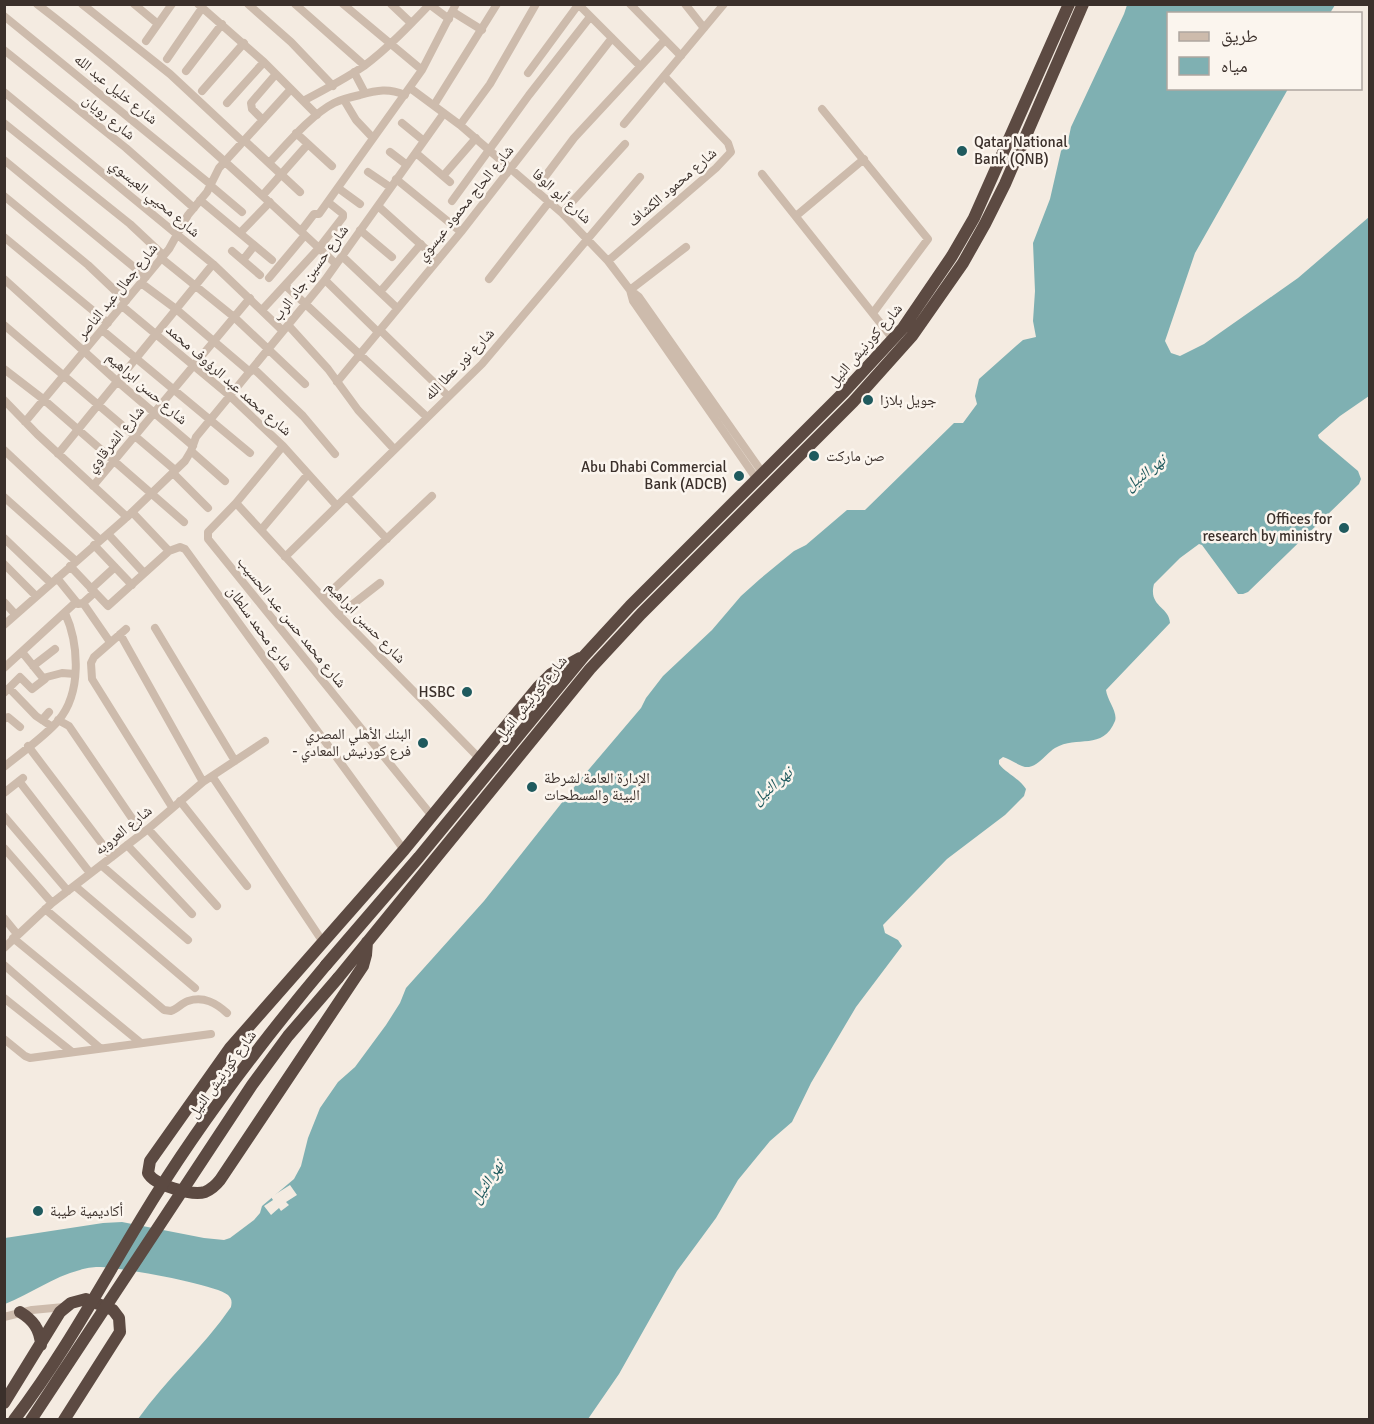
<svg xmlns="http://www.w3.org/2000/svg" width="1374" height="1424" font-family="Signika,'Noto Naskh Arabic',sans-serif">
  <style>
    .water { fill: #7fb0b2 }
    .pier { fill: #f4ebe1 }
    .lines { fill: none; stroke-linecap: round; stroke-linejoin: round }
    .minor { stroke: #cdbbac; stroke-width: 8 }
    .highway { stroke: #5c4a42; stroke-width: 12 }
    .highway-bridge { stroke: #5c4a42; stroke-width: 12 }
    .poi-dot { fill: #1f5a5e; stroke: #fbf5ee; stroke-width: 2 }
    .labels { text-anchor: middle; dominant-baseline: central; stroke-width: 5; stroke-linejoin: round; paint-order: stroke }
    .street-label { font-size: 15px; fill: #3b302b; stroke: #fbf5ee }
    .poi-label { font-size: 15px; fill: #3b302b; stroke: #fbf5ee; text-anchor: start }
    .water-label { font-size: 16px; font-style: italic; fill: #1f5a5e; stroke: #fbf5ee }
  </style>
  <rect width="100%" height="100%" fill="#f4ebe1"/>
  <path class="water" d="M1127,5H1335L1330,13L1168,14V88L1288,89L1195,253L1165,341L1171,353L1180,356L1204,344L1298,278L1369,217V396L1340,416L1318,435L1319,438L1358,471L1361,479L1359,484L1248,592L1243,594H1238L1202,545L1199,544L1180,558L1154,584C1148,607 1169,606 1170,623L1106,690C1107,700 1118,712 1115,721C1103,751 1077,735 1055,748C1047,753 1039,765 1029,767C1021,768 1011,759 1003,757L999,760V764C1007,774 1019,778 1026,789L1024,796L1005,815L947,859L883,925L885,933L898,940L902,946L856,1007L811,1083L792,1122L770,1141L738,1180L716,1218L677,1271L619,1374L588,1419H138C166,1379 203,1348 231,1307C232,1302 232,1299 228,1295C215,1284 118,1267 98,1267C93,1267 85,1268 80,1270C53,1277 30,1294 5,1304V1238L103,1223L122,1222L204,1238L224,1240L230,1238L254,1220L260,1213L262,1206L294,1179L301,1166L308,1138L320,1108L338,1082L355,1067L386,1025L400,1003L406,988L484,901L579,781L641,708L646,698L663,676L712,630L741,596L760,579L794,551L806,545L847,510H865L954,423H963L977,404L975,396L979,379L1016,346L1023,340L1036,337L1033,321L1035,291L1033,243L1050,199L1061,151L1068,141L1071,127L1124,14Z"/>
  <path class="pier" d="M290,1185L297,1195L286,1202L289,1205L281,1211L279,1208L271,1215L264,1206L273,1200L271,1197Z"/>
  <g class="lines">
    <path class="minor" d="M37,4C142,85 240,174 336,264
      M82,4L170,74L243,142
      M134,4L158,24
      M198,4L264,62L317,115
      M248,4L291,42L333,86
      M295,4L364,65
      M343,4L422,70
      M391,4L411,23
      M429,4L449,19
      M578,4L640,66
      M630,4L681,56
      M685,4L704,28
      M453,12L482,30
      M4,16L210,184
      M146,41L172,4
      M4,50L126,148L194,208
      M167,59L202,8
      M186,71L222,24
      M354,72L365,93
      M528,73L578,5
      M410,88L460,125L562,213L608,261L630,290L639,297L764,475
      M202,91L244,43
      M4,92L213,264L283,331
      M344,100L356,120L372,137
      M303,101C324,90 345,79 364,66C388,48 409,26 429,5
      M227,103L264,62
      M434,105L497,4
      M822,109L928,239L873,313
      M263,120L252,109L251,103L276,74
      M4,123L130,224L163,255
      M402,123L424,141
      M624,124L724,4
      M460,125L490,84L536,4
      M296,133L332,166
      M244,140L300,192
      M390,152L407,165
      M416,153L450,182
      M4,160L146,277
      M269,163C286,145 312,114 334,103C342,99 351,97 360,95C377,90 389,88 405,95
      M368,172L390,187
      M762,174L893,339
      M443,176L476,138
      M396,179L461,232
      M210,185L242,212
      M338,188L360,204
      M535,190L574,138L665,40
      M263,195L308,144
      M4,196L88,265L126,301
      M200,200L272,260
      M452,201L529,95L590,17
      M378,206L438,260
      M562,213L625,144
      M796,216L864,159
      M360,230L392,257
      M301,231L314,214H319L422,70L456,4
      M240,233L270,202
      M4,237L108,323
      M232,251L260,275
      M342,256L397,308
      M161,258L234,317L305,384
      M243,260L254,246
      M608,261L716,168L731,152L728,143L664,76
      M269,278L305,235
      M4,279L118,382L193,446
      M489,279L549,202
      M325,280L378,332
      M141,283L176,309L250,372
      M285,285L427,417
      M630,290L633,301L758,481
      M630,290L686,247
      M380,292L421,244
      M122,306L230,396L283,446L337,506
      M262,310L319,248L343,217V214L328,202
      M4,325L175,470
      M288,325L328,369L358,410L394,449
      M102,330L250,453
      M380,330L448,396
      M253,368L303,416L335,454
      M4,369L43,399L184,522
      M337,382L461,232L612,38
      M4,400L37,434L127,517
      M25,422L169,249L188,215L207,192L219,168L291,89
      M283,446L236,503L208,532V539L432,816
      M4,450L100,540
      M191,451L225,481
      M58,454L213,264
      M173,473L208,508
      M93,486L250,298
      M4,497L76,561
      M347,497L387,539
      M236,503L339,615L479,758
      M132,512L169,551
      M261,530L308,474
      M108,534L144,573
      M4,538L51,583
      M94,545L132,585
      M285,557L482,364L640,177
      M4,564L36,596
      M70,566L108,606L169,551L180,547L185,549L404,850
      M57,578L78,604L83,603L94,593
      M91,589L115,567
      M324,598L432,496
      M4,602L15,614
      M83,603L110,642
      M339,615L380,583
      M4,625L127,517L185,461L191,451L196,437L325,280L444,113
      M155,628L235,761
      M126,629L94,657L91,663L92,679L172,807
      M120,634L203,782
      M22,652L43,678L62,673L75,674
      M33,666L55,649
      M4,668L76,602
      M9,688L36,716L51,726
      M4,693L20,677L32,689L45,679
      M4,719L8,717L20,727
      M42,720L49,712
      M58,720L69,726L142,833
      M28,746L112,857
      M4,767C22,752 43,738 58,721C82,693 79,644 65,613
      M212,776L323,942
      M19,781L90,873
      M4,793L23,778
      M180,801L247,886
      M4,816L68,891
      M148,829L217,906
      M127,845L192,914
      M4,848L52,903
      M101,865L188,940
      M75,886L195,988
      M45,909L164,1010L171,1011C177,1009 182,1003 188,1001C204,996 216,1003 227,1013
      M4,918L17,934
      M13,938L141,1043
      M4,948L52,903L148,829L203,782L265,741
      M4,965L100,1048
      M4,998L72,1052
      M4,1039L25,1056L30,1058L211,1034
      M4,1317L32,1310L64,1307"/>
    <path class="highway" d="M367,942L366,955L363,966L220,1180C216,1185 212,1189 205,1192C192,1196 154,1185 148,1173L150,1161L230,1048L404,850L538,687L551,674L580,658
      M326,965L419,857L584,656L630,606L844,392L903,328L952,256L974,218L1069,4
      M338,978L590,669L641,614L853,402L912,336L963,263L985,224L1005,184L1083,4
      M20,1312C33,1320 40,1329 41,1345
      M4,1403L60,1312L71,1303L86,1299L113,1310L119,1318L120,1332L64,1420"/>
    <path class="highway-bridge" d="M14,1420C62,1357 100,1287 141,1219C195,1129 258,1046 326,965
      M31,1420L252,1085L288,1036L338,978"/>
  </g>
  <g class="poi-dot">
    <circle cx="962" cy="151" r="6"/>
    <circle cx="868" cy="400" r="6"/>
    <circle cx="814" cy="456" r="6"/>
    <circle cx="739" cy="476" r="6"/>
    <circle cx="1344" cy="528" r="6"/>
    <circle cx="467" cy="692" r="6"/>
    <circle cx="423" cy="743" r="6"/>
    <circle cx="532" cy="787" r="6"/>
    <circle cx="38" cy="1211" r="6"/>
  </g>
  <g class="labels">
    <g class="street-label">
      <text transform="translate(116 89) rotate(39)">شارع خليل عبد الله</text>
      <text transform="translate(109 117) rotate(39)">شارع رويان</text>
      <text transform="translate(672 187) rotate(-41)">شارع محمود الكشاف</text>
      <text transform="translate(562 196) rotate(42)">شارع أبو الوفا</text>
      <text transform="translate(155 198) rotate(40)">شارع محيي العيسوي</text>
      <text transform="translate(465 203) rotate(-51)">شارع الحاج محمود عيسوي</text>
      <text transform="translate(310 273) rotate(-53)">شارع حسين جاد الرب</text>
      <text transform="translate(117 291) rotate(-51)">شارع جمال عبد الناصر</text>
      <text transform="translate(865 345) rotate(-49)">شارع كورنيش النيل</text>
      <text transform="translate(459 364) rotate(-46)">شارع نور عطا الله</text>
      <text transform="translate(229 380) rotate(41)">شارع محمد عبد الرؤوف محمد</text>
      <text transform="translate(147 388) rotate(41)">شارع حسن ابراهيم</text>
      <text transform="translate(115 439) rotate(-50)">شارع الشرقاوي</text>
      <text transform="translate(292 622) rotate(51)">شارع محمد حسن عبد الحسيب</text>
      <text transform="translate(366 622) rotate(46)">شارع حسين ابراهيم</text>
      <text transform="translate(260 628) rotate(54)">شارع محمد سلطان</text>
      <text transform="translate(531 698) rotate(-51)">شارع كورنيش النيل</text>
      <text transform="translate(123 830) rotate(-39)">شارع العروبه</text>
      <text transform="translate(222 1074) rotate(-54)">شارع كورنيش النيل</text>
    </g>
    <g class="poi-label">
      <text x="974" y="142">Qatar National<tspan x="974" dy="17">Bank (QNB)</tspan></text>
      <text x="880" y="400">جويل بلازا</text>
      <text x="826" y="456">صن ماركت</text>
      <text x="727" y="467" text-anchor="end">Abu Dhabi Commercial<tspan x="727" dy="17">Bank (ADCB)</tspan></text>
      <text x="1332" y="519" text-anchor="end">Offices for<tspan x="1332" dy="17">research by ministry</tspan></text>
      <text x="455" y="692" text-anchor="end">HSBC</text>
      <text x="411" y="734" text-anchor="end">البنك الأهلي المصري<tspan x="411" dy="17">- فرع كورنيش المعادي</tspan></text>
      <text x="544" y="778">الإدارة العامة لشرطة<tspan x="544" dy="17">البيئة والمسطحات</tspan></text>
      <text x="50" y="1211">أكاديمية طيبة</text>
    </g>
    <g class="water-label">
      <text transform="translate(1145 473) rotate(-38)">نهر النيل</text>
      <text transform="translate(772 786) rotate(-41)">نهر النيل</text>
      <text transform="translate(487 1182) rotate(-57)">نهر النيل</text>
    </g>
  </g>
  <rect width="1374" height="1424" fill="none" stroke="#3b302b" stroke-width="12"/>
  <rect x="1167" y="12" width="195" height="78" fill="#fbf5ee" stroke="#aea6a0" stroke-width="1.5"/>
  <rect x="1179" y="32" width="30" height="9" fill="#cdbbac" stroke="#aea6a0" stroke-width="1.5"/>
  <text x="1221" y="42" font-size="18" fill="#3b302b">طريق</text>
  <rect x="1179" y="57" width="30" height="18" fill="#7fb0b2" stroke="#aea6a0" stroke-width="1.5"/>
  <text x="1221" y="72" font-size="18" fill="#3b302b">مياه</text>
</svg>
